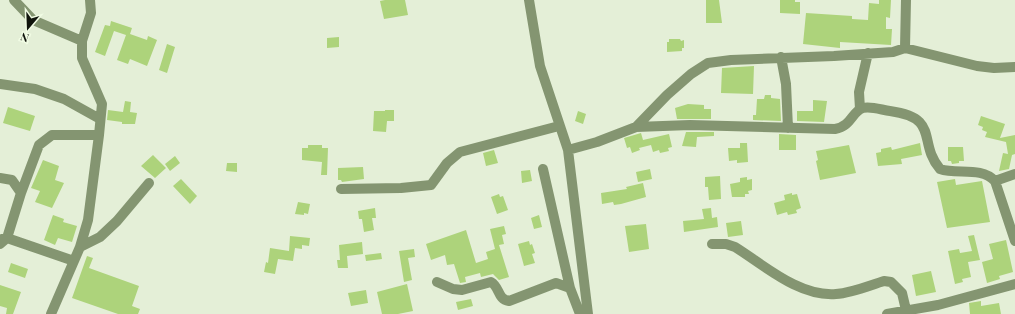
<svg xmlns="http://www.w3.org/2000/svg" width="1015" height="314" font-family="'Playfair Display',serif">
  <style>
    .building { fill: #add37b }
    .lines { fill: none; stroke-linecap: round; stroke-linejoin: round }
    .minor { stroke: #849571; stroke-width: 10 }
  </style>
  <rect width="100%" height="100%" fill="#e4efd7"/>
  <path class="building" d="M385,0H405L408,15L384,19L380,1Z
    M706,0H719L722,23H706Z
    M780,0H795V2H800V14L780,13Z
    M879,0H891L890,18L886,17V29H892L891,45L840,42V48L803,44L806,13L852,16V19L868,20L869,3L879,4Z
    M111,21L132,28L130,34L147,40L148,36L157,40L147,66L130,59L128,64L117,60L126,35L114,31L105,56L95,52L105,25L110,26Z
    M339,37V47L327,48V38Z
    M669,39H680L681,41L684,40V48H682V51L667,52V42H669Z
    M167,44L175,47L167,73L159,70Z
    M754,66L753,94L721,93L722,68Z
    M765,95H771V98L780,99L781,121L753,120V115H756L757,99H764Z
    M813,100L827,101L824,122L797,121V111H813Z
    M125,101L131,102L130,112L137,113L135,124H122V122L107,120L108,110L123,112Z
    M688,104L704,105V109H711V119H677L675,108Z
    M8,107L35,116L30,131L3,123Z
    M385,110H394V121H387L386,132L373,131L374,111H385Z
    M578,111L586,114L583,124L575,121Z
    M981,116L1005,124L1000,138L1015,135V154L1012,155L1009,169L999,171L1003,153L1008,154L1006,142L985,137L987,132L982,130L983,127L978,125Z
    M686,132H714V136L697,137L696,147L682,146Z
    M641,133L643,140L669,134L672,147L668,148L669,151L660,153L659,150L653,152L651,145L639,148L640,150L632,153L630,147L627,148L624,138Z
    M779,134L796,135V150H779Z
    M740,143H747L748,162L737,163V160L729,161L728,148H740Z
    M920,143L922,155L901,159L902,164L878,166L876,153L881,152V149L891,147L892,150Z
    M308,145H322V148H328L327,175H321L322,162L302,160V148H308Z
    M849,145L856,173L820,180L816,161L818,160L816,151Z
    M948,147H963L964,161H959V163L952,164L951,161H948Z
    M494,150L498,163L486,166L483,153Z
    M153,155L166,168L155,178L141,166Z
    M175,156L180,163L170,171L165,164Z
    M43,160L59,166L55,180L64,183L52,208L35,202L40,191L31,188Z
    M227,163H237V172L226,171Z
    M363,167L364,179L342,182L341,180H338V168Z
    M650,169L652,179L638,182L636,172Z
    M530,170L532,181L522,183L521,171Z
    M720,176L721,199L709,200L708,187H705V177Z
    M747,177V180L752,179V190L748,191L749,194H745V197H732L730,184L740,182V178Z
    M181,179L197,196L190,204L173,186Z
    M955,179L956,185L982,181L990,222L947,228L937,182Z
    M643,183L646,197L621,204L614,205L613,202L602,204L601,193L627,189L626,187Z
    M792,193V195L797,194L801,208L796,210L797,213L788,215L787,212L777,215L774,203L785,200L784,195Z
    M499,194L500,197L503,196L508,210L497,214L491,197Z
    M298,202L310,204L308,214L304,213V215L295,214Z
    M375,208L376,218H372L374,230L364,232L362,219H359L358,211Z
    M711,208L712,218L717,217L718,227L684,232L683,221L704,219L702,209Z
    M53,215L64,219L63,222L77,226L72,242L58,238L55,245L44,240Z
    M539,215L542,227L534,229L531,218Z
    M741,221L743,235L728,237L726,223Z
    M646,224L649,249L629,252L625,226Z
    M504,226L506,234L502,235L504,244L499,245L509,277L499,280L493,274L481,277L480,273L465,277L466,282L460,283L454,264L447,265L445,255L431,260L426,244L466,230L476,263L488,259L486,252L495,249L490,229Z
    M974,235L980,260L968,262L971,277L962,279L963,282L955,284L948,251L959,249L960,253L972,251L968,236Z
    M290,236L310,238L309,246L302,245V249L295,248L293,261L278,259L275,274L264,272L266,262L268,263L270,248L289,251Z
    M1006,240L1013,272L999,276L1000,279L987,283L982,262L993,259L989,244Z
    M529,241L530,245L532,244L535,253L532,254L535,263L524,266L518,244Z
    M362,242L363,254L347,256L348,268H338L337,260H340L339,245Z
    M414,249L415,257L408,258L412,280L404,282L399,251Z
    M381,253L382,259L366,261L365,255Z
    M87,256L93,258L89,268L139,286L132,306L140,309L138,314H118L72,298Z
    M11,263L28,269L25,278L8,272Z
    M931,271L936,292L916,296L912,275Z
    M407,284L413,311L398,314H382L377,292Z
    M0,285L21,292L13,314H6L7,308L0,306Z
    M366,290L368,303L351,306L348,293Z
    M471,299L473,306L458,310L456,302Z
    M981,301V306L999,303L1001,314H970L969,303Z"/>
  <g class="lines">
    <path class="minor" d="M14,0L33,20L82,41
      M529,0L540,66L568,150L588,314
      M905,48L906,0
      M781,57L786,84L788,128
      M0,84L35,89L64,99L100,119
      M860,109L859,92L868,53
      M636,127L667,95L691,74L708,63L731,60L834,56L893,52L905,48L977,66L994,68L1015,67
      M568,150L597,142L636,127L690,125L835,129C852,126 852,111 863,108C871,106 882,110 890,111C941,118 917,142 940,169C957,175 981,166 995,181L1015,241
      M543,169L570,288L580,314
      M0,178L12,180L21,193
      M995,181L1015,174
      M341,189L401,188L431,185L447,163L460,152L559,126
      M2,239L7,238L74,261
      M0,244L7,238L21,193L39,145L52,135H99
      M712,244H726L735,247C764,265 799,297 836,294C852,293 868,286 884,281L891,282L902,293L906,310
      M80,247L100,237L117,221L149,183
      M437,282L453,289L462,290L491,282C500,287 497,299 509,301L556,283L570,288
      M51,314L80,247L88,220L99,135L102,104L82,58V41L91,13L90,0
      M887,314L938,305L1015,284"/>
  </g>
  <g transform="translate(28 28) rotate(199)" stroke="#f1fce4" stroke-width="3" paint-order="stroke">
  <path d="M0-3L7 15L0 10L-7 15Z" fill="#10140c"/>
  <text y="-6" font-size="11" font-weight="bold" text-anchor="middle" fill="#10140c">N</text>
  </g>
</svg>
